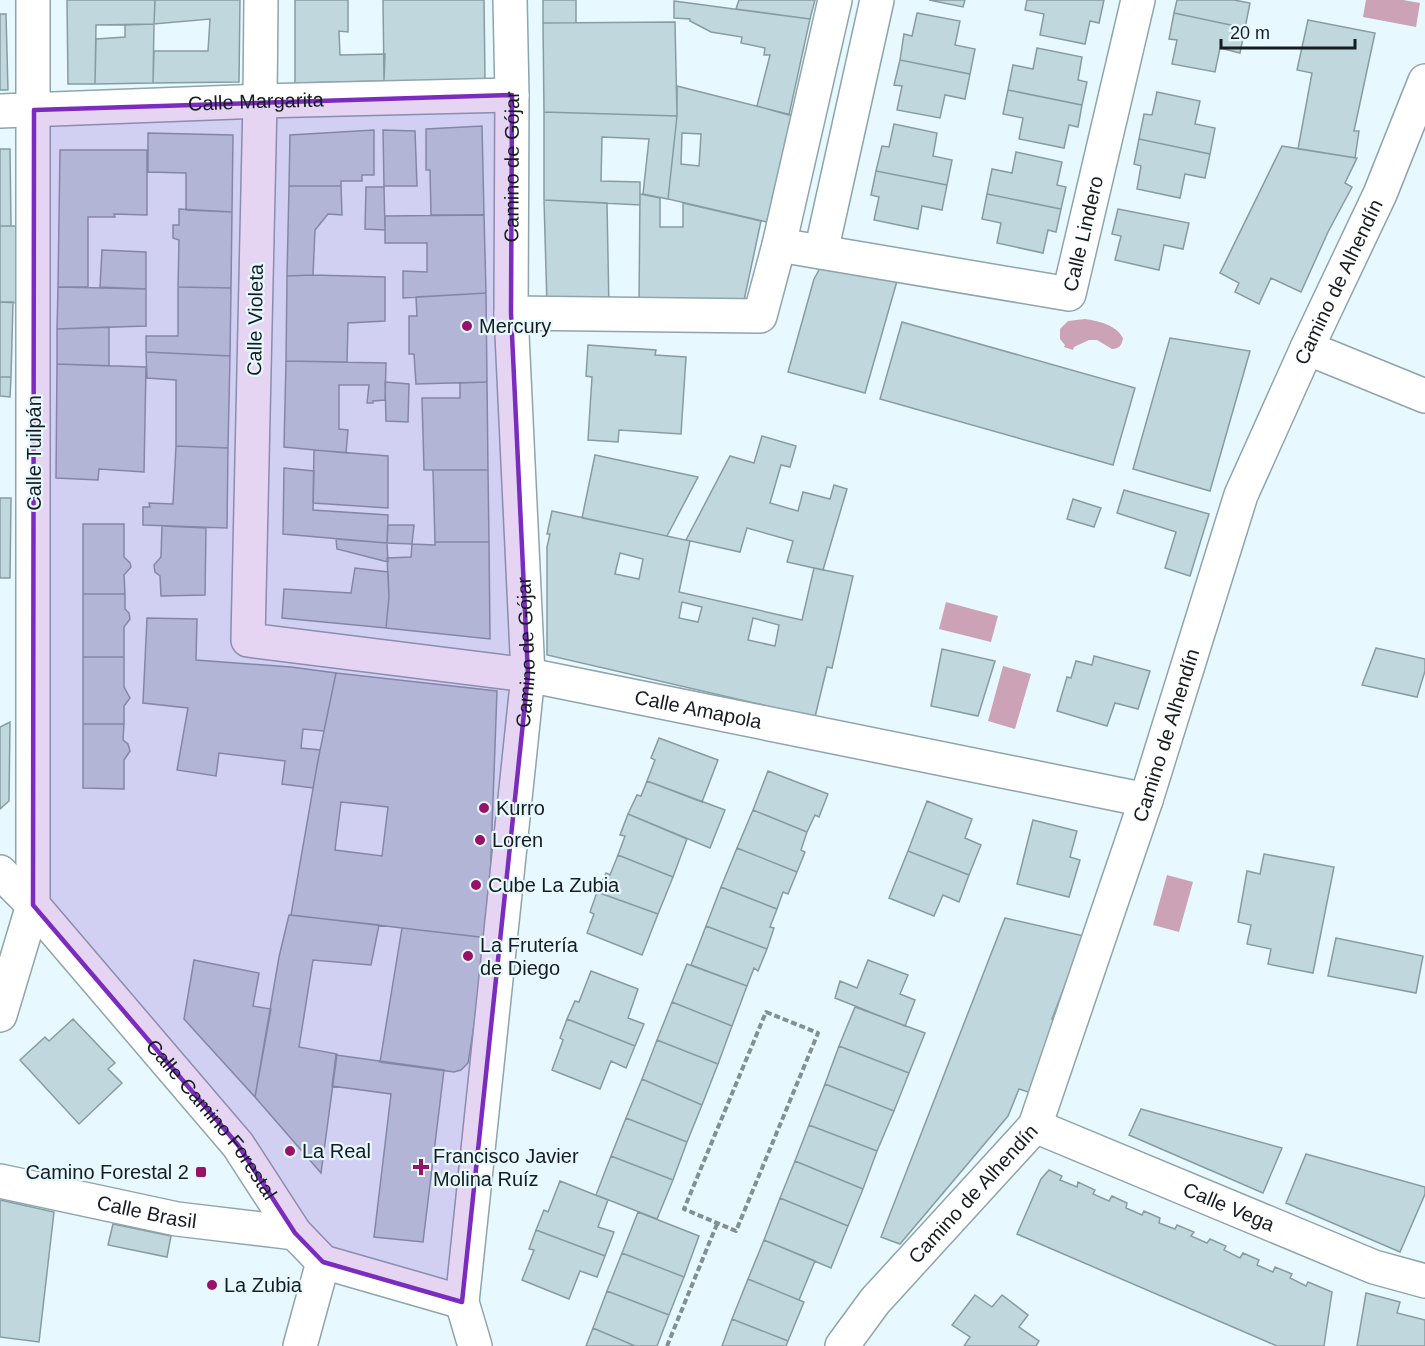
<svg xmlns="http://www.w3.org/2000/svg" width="1425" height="1346" font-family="Arial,sans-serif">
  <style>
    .water { fill: #cca2b7 }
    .building { fill: #c1d7de; stroke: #879ca2; stroke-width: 1.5; fill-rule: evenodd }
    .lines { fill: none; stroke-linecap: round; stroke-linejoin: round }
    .minor-casing { stroke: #8fa4ab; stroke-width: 36 }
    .tertiary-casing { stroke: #8fa4ab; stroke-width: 36 }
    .path { stroke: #829094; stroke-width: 4; stroke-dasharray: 6 3; stroke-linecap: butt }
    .minor { stroke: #fff; stroke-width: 33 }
    .tertiary { stroke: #fff; stroke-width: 33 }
    .marked { fill: #7b2cbf; fill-opacity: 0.2; stroke: #7b2cbf; stroke-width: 4.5; stroke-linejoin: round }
    .poi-dot { fill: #981368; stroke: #e7f9ff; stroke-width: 2 }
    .labels { text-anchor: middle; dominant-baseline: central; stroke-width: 4.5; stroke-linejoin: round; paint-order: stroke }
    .street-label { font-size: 20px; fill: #151d20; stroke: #e7f9ff }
    .poi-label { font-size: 20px; fill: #151d20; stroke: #e7f9ff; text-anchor: start }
  </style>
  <rect width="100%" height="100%" fill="#e7f9ff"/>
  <path class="water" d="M1366,0H1403L1420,3L1416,27L1363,17Z
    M1085,319C1099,321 1116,325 1123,338C1122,345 1119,349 1112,349L1097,340H1089L1074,347L1073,350L1064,347L1065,345L1060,339V329L1068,321Z
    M946,602L998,616L991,642L939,629Z
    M1003,666L1031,674L1015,729L988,721Z
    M1167,875L1193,882L1179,932L1153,925Z"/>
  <path class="building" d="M67,0H155L154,24L96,25L95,84H68Z
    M155,0H240L239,82L153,83L154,51H208L210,19L154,24Z
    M295,0H348V32L339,31L340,55L385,54L384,81L295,83Z
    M383,0H484L485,80L384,81Z
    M543,0H576V23H543Z
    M739,0H815L810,19L736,9Z
    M929,0H965L963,7Z
    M1027,0H1104L1099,23L1090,21L1085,44L1040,35L1044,14L1025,10Z
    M1177,0H1234L1250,3L1245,28L1174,13Z
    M674,1L810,19L789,115L757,106L770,55H764L765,48L741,43L742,37L711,32L690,21V19L674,18Z
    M917,13L960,21L955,45L975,49L970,74L900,60L904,34L912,36Z
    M1174,13L1245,28L1240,53L1220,48L1215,72L1172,64L1177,40L1169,39Z
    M0,14H6L8,90H0Z
    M1308,20L1375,33L1354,131H1359L1355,158L1298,149L1312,73L1297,70Z
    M675,22L677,116L544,112L543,23Z
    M154,24L153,83L95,84L96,39L125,37V25Z
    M1037,48L1082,57L1078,80L1087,82L1082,105L1008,90L1013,65L1033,69Z
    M900,60L970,74L965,99L945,95L940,118L897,110L902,86L894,85Z
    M677,86L792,115L767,222L668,199L677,116ZM682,133L701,134L699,166L681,164Z
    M1008,90L1082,105L1078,127L1069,125L1064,148L1019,139L1023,118L1003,114Z
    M1157,92L1200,101L1195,124L1215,128L1210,154L1139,139L1144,114L1152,115Z
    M544,112L677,116L668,199L643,194L649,139L602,137L601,181L640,182V205L544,200Z
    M894,124L937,133L933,156L952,160L947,185L876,171L882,146L889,147Z
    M482,126L484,215H431L430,170H426V129Z
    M374,130V175H362V181H341V186H289L290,135Z
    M383,130L415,131L417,186H384Z
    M148,133L233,135L232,212L186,210V173L148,172Z
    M1139,139L1210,154L1205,178L1185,174L1180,198L1137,189L1141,166L1134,164Z
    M1282,146L1357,158L1345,183L1352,187L1328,232L1301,292L1271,278L1259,304L1235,292L1239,283L1220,273Z
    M0,149H10L11,226H0Z
    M60,150H147V215L114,214L115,217H88V287H58Z
    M1016,152L1062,162L1057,185L1066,187L1061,209L987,194L992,169L1012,173Z
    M876,171L947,185L942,210L922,206L918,229L874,220L879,197L871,195Z
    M289,186H341L342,215L328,214L315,230L313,275L287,276Z
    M366,187H384L385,230L365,229Z
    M640,194L660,198V227H683V203L761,221L743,305L639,304Z
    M987,194L1061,209L1056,232L1048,230L1043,253L997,243L1001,223L982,219Z
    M544,200L607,203L609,309L547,306Z
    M179,209L232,212L231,288L178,287L179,240L173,238V225H179Z
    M1118,209L1189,223L1183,249L1164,245L1159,270L1115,260L1121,236L1112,234Z
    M484,215L486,293L403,298V271L427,272V243H385V216Z
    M0,226H19L18,303L0,302Z
    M102,250L146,252V289L100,287Z
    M824,261L899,274L865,393L788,372L814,279Z
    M313,275L385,277V321L348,323L347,362L286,361L287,276Z
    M58,287L146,289V326L57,329Z
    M178,287L231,288L230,356L146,352V336H178Z
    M486,293L487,382L416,384L414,354H409V316H417L416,297Z
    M0,302H13L11,377H0Z
    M902,322L1135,388L1113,465L880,399Z
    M109,327V366L57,364V329Z
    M1170,338L1250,351L1210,491L1133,469Z
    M588,345L656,350L655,355L686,357L681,434L619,430L618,442L588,440L592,377L586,376Z
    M146,352L230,356L228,448L176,446V380L147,378Z
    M286,361L386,363L385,400L373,401V403H367L369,385H339V429L348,430L346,453L284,447Z
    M57,364L146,367L144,472L99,469L98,480L56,478Z
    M0,377H11L10,397L0,396Z
    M385,382L409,384L408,422L386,421Z
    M487,382L488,470H424L422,398H460V383Z
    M762,436L796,446L790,467L781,465L770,503L798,511L803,492L830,499L834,485L847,489L823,570L787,562L793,541L747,528L740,552L686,540L730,456L754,463Z
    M176,446L228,448L227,528L143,525V507H150L149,503L173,504Z
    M314,450L388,456V508L313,503Z
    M595,455L698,477L667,536L582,518Z
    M284,468L314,471L313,510L388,515L387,543L283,534Z
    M433,470H488L489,542H435Z
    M1124,490L1209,514L1190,576L1165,568L1176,532L1117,513Z
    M0,498H11L10,578H0Z
    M1073,499L1101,508L1094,527L1067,519Z
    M552,511L690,541L679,592L802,620L814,568L853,576L832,668L827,667L815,717L547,655V547L550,534H547ZM620,553L643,559L639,579L615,574ZM682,602L702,607L698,622L679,618ZM753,618L779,625L775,646L748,640Z
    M83,524H124V557L130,563L131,567L124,575L125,594H83Z
    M388,525H414L412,544L387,543Z
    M162,526L206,528L205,595L161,596L160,576L155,572L154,565L161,557Z
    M336,539L387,543L388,562L337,549Z
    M435,542H489L490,639L386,628L389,597L387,558L411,557L412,544L435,545Z
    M355,568L388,572L389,597L386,628L282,618L284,589L351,593Z
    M83,594H125V609L129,613L130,619L124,627V657H83Z
    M147,618L197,619L196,660L291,667L336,673L324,731L303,729L301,748L320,750L313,788L282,784L285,761L219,753L216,776L177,770L188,708L143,703Z
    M1376,648L1425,659V671L1417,697L1362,685Z
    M942,649L995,661L978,716L931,706Z
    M1094,656L1150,671L1138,709L1115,703L1107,726L1057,711L1067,677L1071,678L1076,661L1092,665Z
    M83,657H124V687L130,698L124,706V724H83Z
    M336,673L497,691L488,938L291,915L318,760ZM341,802L388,807L382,856L335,850Z
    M10,722L9,801L0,809V727Z
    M83,724H124L123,740L128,744L130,751L124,760V789L83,788Z
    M659,738L718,760L702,802L647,781L655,760L651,758Z
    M768,771L828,794L819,817L815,815L807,832L753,810Z
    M647,781L725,810L710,848L628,814L637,795L641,796Z
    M927,801L972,819L965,838L981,845L969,875L908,851Z
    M753,810L807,832L801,850L805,852L797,872L737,848Z
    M628,814L687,839L673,877L618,855L625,836L620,835Z
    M1033,820L1077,831L1070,857L1080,860L1069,897L1017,884Z
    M737,848L797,872L788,894L783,892L777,909L721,887Z
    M908,851L969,875L959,902L943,895L934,916L889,898Z
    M1264,854L1334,867L1313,973L1268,964L1271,949L1247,944L1251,925L1238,922L1247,871L1260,874Z
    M618,855L673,877L658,914L597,892L606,873L610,875Z
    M721,887L777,909L770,927L774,928L767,949L706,926Z
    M597,892L658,914L642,955L587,933L594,914L590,912Z
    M289,915L379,925L371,965L313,960L299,1047L337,1054L321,1173L255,1097L279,957Z
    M1005,918L1084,936L1052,1019L1069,1025L1036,1084L1028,1092L1019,1089L1008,1116L900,1244L881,1237Z
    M706,926L767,949L758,971L754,968L747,986L691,965Z
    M402,928L488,938L468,1063L461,1070L454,1072L380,1062Z
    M1336,938L1423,956L1416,993L1328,976Z
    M194,960L259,973L253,1006L271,1009L255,1097L184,1019Z
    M868,960L908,975L900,994L915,1000L905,1026L835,998L840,981L857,988Z
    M687,964L747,986L732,1026L672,1002Z
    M591,971L638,989L628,1018L644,1024L635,1046L567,1019L575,1001L579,1002Z
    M672,1002L732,1026L718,1064L657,1040Z
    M855,1007L925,1033L909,1073L839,1046Z
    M73,1019L115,1063L108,1069L122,1083L79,1124L20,1060L45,1037L49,1041Z
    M567,1019L635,1046L626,1068L611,1061L600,1089L552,1070L563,1040L560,1038Z
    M657,1040L718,1064L702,1105L642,1079Z
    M839,1046L909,1073L894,1111L825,1084Z
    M336,1055L444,1070L423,1242L374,1237L391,1094L332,1086Z
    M642,1079L702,1105L687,1142L626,1118Z
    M825,1084L894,1111L877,1151L809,1125Z
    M1141,1109L1282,1148L1263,1193L1129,1135Z
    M626,1118L687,1142L673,1180L611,1156Z
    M809,1125L877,1151L863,1189L795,1161Z
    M1306,1154L1425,1187V1194L1400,1252L1286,1203Z
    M611,1156L673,1180L657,1219L596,1195Z
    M795,1161L863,1189L848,1226L780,1198Z
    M1049,1170L1062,1176L1060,1180L1077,1187L1078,1182L1095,1190L1093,1194L1109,1201L1112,1196L1127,1203L1126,1208L1142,1215L1144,1211L1160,1218L1159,1223L1175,1229L1177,1225L1194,1232L1191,1236L1207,1243L1210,1239L1226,1246L1224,1250L1240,1258L1243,1253L1259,1260L1257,1265L1273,1272L1275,1267L1292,1274L1290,1278L1306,1286L1308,1282L1332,1292L1324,1346H1277L1017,1234L1041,1179Z
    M560,1181L608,1200L598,1227L614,1232L605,1256L536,1230L544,1210L548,1212Z
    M780,1198L848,1226L831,1268L764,1240Z
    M0,1200L54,1212L39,1342L0,1337Z
    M638,1212L699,1236L684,1277L622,1253Z
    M113,1224L171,1236L167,1257L108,1245Z
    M536,1230L605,1256L597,1277L580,1271L569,1299L522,1280L534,1250L529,1249Z
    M764,1240L815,1261L799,1300L748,1279Z
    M622,1253L684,1277L669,1315L607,1291Z
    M748,1279L804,1302L788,1341L732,1319Z
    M607,1291L669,1315L657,1346H635L593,1328Z
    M1366,1293L1400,1302L1397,1313L1425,1320V1346H1357Z
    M975,1295L992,1307L1002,1295L1028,1315L1019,1327L1039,1341L1036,1346H964L970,1337L952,1325Z
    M732,1319L788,1341L786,1346H722Z
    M593,1328L635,1346H586Z"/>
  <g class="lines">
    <g class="minor-casing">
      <g id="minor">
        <path id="s1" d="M261,0L260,101L248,640L528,675L1146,800"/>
        <path id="s2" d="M0,111L260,101L512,95"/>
        <path id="s3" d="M779,245L1069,294L1138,0"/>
        <path d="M821,252L877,0"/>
        <path d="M511,313L760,316L779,245L835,0"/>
        <path d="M1307,348L1425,396"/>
        <path d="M0,1015L33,905V0"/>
        <path id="s4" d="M1035,1126L1374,1267L1425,1281"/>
        <path id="s5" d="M0,1181L177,1219L295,1233"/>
        <path d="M300,1346L323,1262"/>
      </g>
    </g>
    <g class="tertiary-casing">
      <g id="tertiary">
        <path id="s6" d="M0,872L33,905L238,1145L295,1233L323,1262L462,1302"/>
        <path id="s7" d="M475,1346L462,1302L528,675L511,313L512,95L510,0"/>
        <path id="s8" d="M842,1346L875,1301L1035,1126L1146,800L1241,495L1307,348L1380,194L1425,81"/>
      </g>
    </g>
    <path class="path" d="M766,1012L818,1033L736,1231L684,1209Z
      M667,1346L717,1224"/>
    <use href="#minor" class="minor"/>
    <use href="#tertiary" class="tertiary"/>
  </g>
  <path class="marked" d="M512,95L511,313L528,675L462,1302L323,1262L295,1233L238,1145L33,905L34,110Z"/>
  <g class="poi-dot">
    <circle cx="467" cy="326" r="6"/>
    <circle cx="484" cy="808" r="6"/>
    <circle cx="480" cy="840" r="6"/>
    <circle cx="476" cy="885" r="6"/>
    <circle cx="468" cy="956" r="6"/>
    <circle cx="290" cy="1151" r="6"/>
    <path d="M418 1158h6v6h6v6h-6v6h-6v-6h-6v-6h6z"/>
    <rect x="195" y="1166" width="12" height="12" rx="3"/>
    <circle cx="212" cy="1285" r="6"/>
  </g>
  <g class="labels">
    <g class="street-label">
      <text stroke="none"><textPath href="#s2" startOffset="256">Calle Margarita</textPath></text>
      <text stroke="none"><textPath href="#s7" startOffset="1185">Camino de Gójar</textPath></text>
      <text stroke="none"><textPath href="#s3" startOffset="356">Calle Lindero</textPath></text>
      <text stroke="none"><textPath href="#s8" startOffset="1191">Camino de Alhendín</textPath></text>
      <text transform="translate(255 320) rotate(-89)">Calle Violeta</text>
      <text transform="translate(34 453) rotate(-90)">Calle Tuilpán</text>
      <text stroke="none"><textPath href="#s7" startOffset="699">Camino de Gójar</textPath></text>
      <text stroke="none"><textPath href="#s1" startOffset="1096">Calle Amapola</textPath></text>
      <text stroke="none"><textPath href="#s8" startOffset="705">Camino de Alhendín</textPath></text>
      <text stroke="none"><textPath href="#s6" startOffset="326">Calle Camino Forestal</textPath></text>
      <text stroke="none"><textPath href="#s8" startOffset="201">Camino de Alhendín</textPath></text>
      <text stroke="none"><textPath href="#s4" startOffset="210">Calle Vega</textPath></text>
      <text stroke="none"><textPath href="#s5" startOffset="150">Calle Brasil</textPath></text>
    </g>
    <g class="poi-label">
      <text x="479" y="326">Mercury</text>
      <text x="496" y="808">Kurro</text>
      <text x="492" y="840">Loren</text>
      <text x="488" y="885">Cube La Zubia</text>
      <text x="480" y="945">La Frutería<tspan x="480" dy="23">de Diego</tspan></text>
      <text x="302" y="1151">La Real</text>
      <text x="433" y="1156">Francisco Javier<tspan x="433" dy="23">Molina Ruíz</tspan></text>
      <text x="189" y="1172" text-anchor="end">Camino Forestal 2</text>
      <text x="224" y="1285">La Zubia</text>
    </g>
  </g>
  <path d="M1221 39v9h134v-9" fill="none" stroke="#151d20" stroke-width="3"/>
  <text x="1230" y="39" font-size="18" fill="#151d20" stroke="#e7f9ff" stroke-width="4.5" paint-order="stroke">20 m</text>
</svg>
